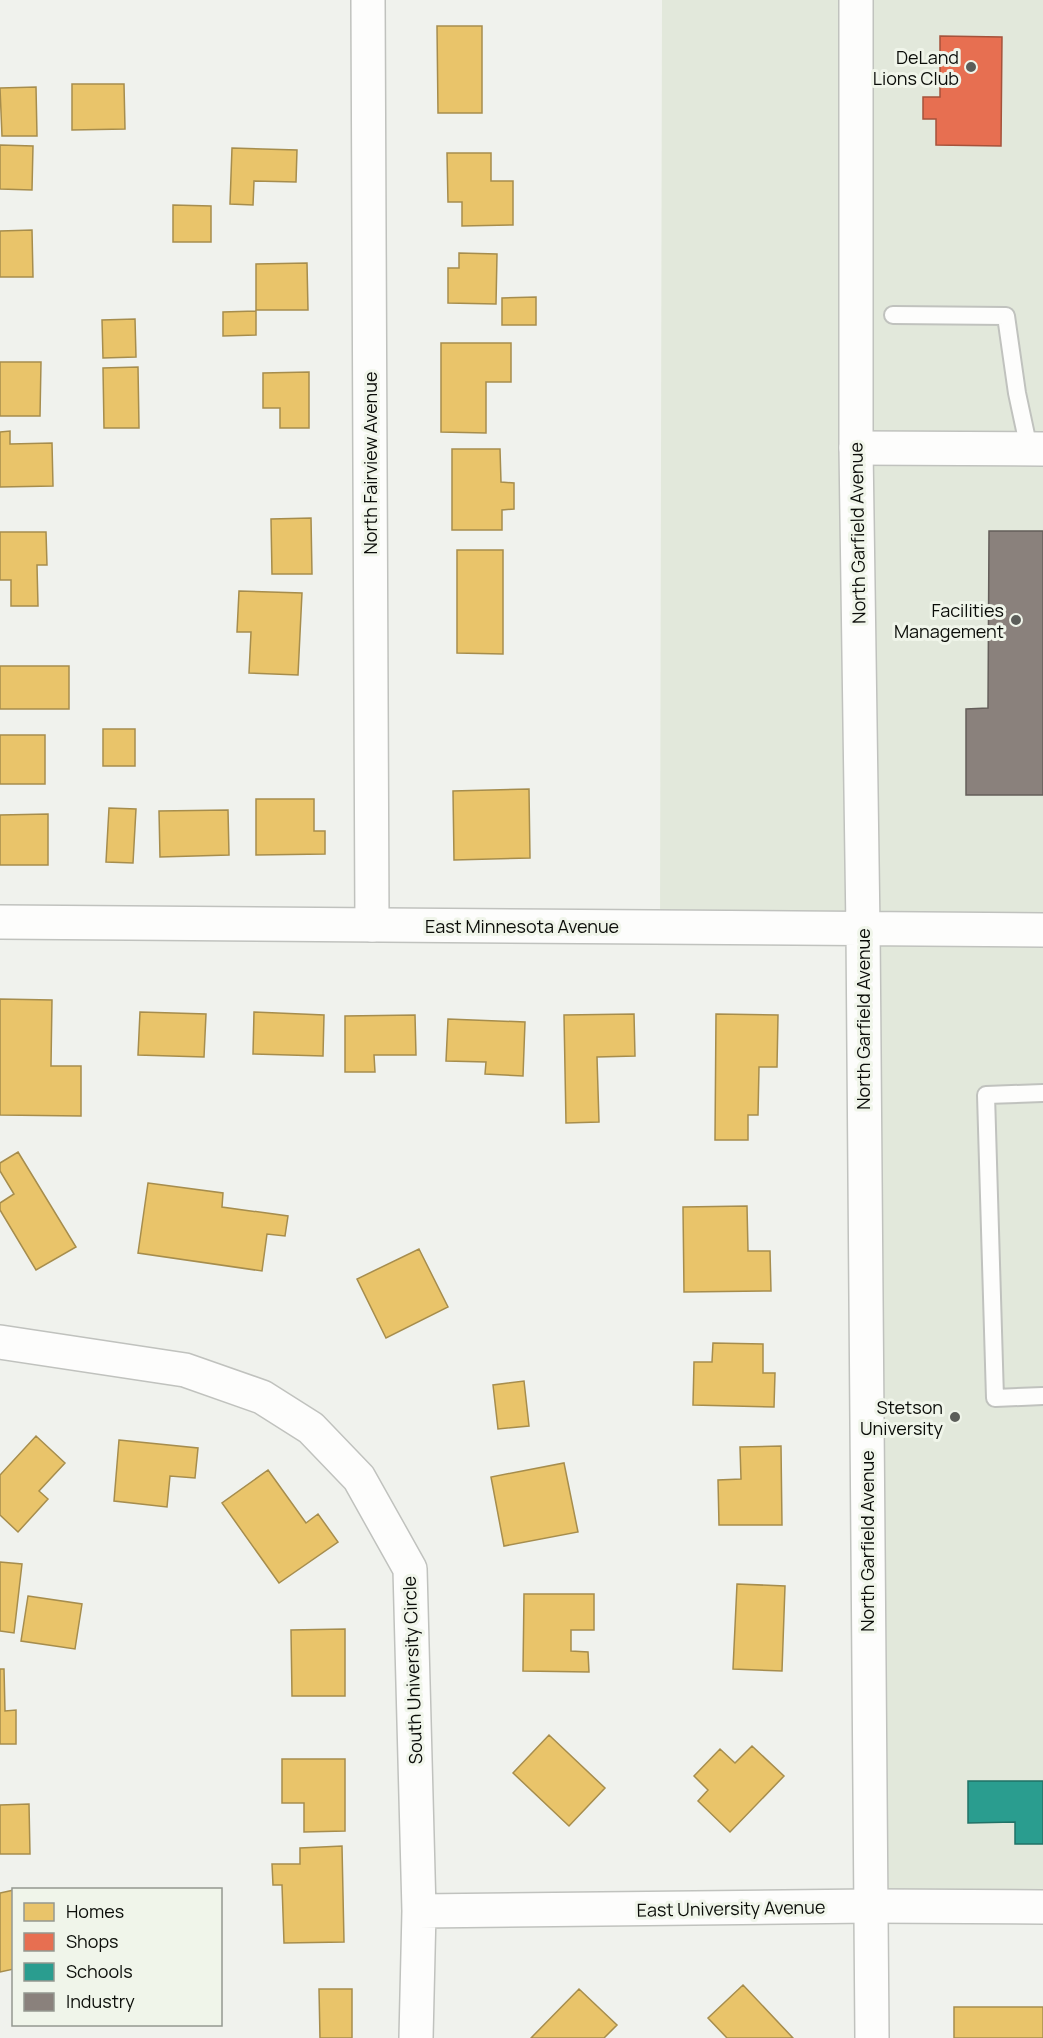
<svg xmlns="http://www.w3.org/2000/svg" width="1043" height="2038" font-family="Manrope,sans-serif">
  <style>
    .built { fill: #e2e8db }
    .homes { fill: #e9c46a; stroke: #a68d4d; stroke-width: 1.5 }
    .shops { fill: #e76f51; stroke: #a5523b; stroke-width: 1.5 }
    .schools { fill: #2a9d8f; stroke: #217267; stroke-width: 1.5 }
    .industry { fill: #8a817c; stroke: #645e5a; stroke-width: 1.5 }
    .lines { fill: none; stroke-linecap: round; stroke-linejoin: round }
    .service-casing { stroke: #c0c2be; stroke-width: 20 }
    .minor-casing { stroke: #c0c2be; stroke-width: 36 }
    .tertiary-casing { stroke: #c0c2be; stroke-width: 36 }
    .service { stroke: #fdfdfc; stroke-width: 16 }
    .minor { stroke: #fdfdfc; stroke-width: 33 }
    .tertiary { stroke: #fdfdfc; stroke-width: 33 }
    .poi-dot { fill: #5b5d59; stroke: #f0f5ea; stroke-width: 2 }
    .labels { text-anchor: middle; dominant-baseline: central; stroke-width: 6; stroke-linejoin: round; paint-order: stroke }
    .poi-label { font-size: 18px; fill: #0b0d09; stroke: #f0f5ea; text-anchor: end }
    .street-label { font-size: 18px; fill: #0b0d09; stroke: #f0f5ea }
  </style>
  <rect width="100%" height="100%" fill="#f0f2ed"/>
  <path class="built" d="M662,0H1043V1908L870,1906L862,929L660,927Z"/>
  <path class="homes" d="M437,26H482V113H438Z
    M72,84H124L125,129L72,130Z
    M36,87L37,136H2L0,88Z
    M0,145L33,146L32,190L0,189Z
    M232,148L297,150L296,182L254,181L253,205L230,204Z
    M447,153H491V181H513V225L462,226V202H448Z
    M173,205L211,206V242H173Z
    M32,230L33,277H0V231Z
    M459,253L497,254L496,304L448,303V268H459Z
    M307,263L308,310H256V264Z
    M536,297V325H502V298Z
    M256,311V335L223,336V312Z
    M135,319L136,357L103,358L102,320Z
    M441,343H511V382H486V433L441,432Z
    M0,362H41L40,416H0Z
    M138,367L139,428H104L103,368Z
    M309,372V428H280V408H263V373Z
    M10,431V444L52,443L53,486L0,487V432Z
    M452,449H500L501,482L514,483V509L502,510V530H452Z
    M311,518L312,574H272L271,519Z
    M0,532H46L47,565H37L38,606H11V580H0Z
    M457,550H503V654L457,653Z
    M239,591L302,593L298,675L249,673L251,632H237Z
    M0,666H69V709H0Z
    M103,729H135V766H103Z
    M0,735H45V784H0Z
    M529,789L530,858L454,860L453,791Z
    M256,799H314V831H325V854L256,855Z
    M109,808L136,809L133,863L106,862Z
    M228,810L229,855L160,857L159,811Z
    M48,814V865H0V815Z
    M0,999L52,1000L51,1066H81V1116L0,1115Z
    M140,1012L206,1014L204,1057L138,1055Z
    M254,1012L324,1015L323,1056L253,1054Z
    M634,1014L635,1056L597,1057L599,1122L566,1123L564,1015Z
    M716,1014L778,1015L777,1067H759L758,1115H748V1140H715Z
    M415,1015L416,1055H374L375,1072H345V1016Z
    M448,1019L525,1022L523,1076L485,1074L486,1062L446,1061Z
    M18,1152L76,1247L36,1270L0,1210V1203L14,1194L0,1171V1163Z
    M148,1183L223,1193L222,1207L288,1216L285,1236L267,1234L262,1271L138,1253Z
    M747,1206L748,1251H770L771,1291L684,1292L683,1207Z
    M419,1249L448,1307L386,1338L357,1279Z
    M713,1343L763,1344V1373H775L774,1407L693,1405L694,1362H712Z
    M524,1381L529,1426L498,1429L493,1385Z
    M36,1436L65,1463L39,1491L48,1499L18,1532L0,1515V1475Z
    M119,1440L198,1448L195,1478L170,1476L167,1507L114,1501Z
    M781,1446L782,1525H719L718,1480L741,1479L740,1447Z
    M564,1463L578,1532L504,1546L491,1477Z
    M268,1470L306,1523L318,1514L338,1542L279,1583L222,1503Z
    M0,1562L22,1564L14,1633L0,1631Z
    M737,1584L785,1586L782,1671L733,1669Z
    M524,1594H594V1630H571V1651L588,1652L589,1672L523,1671Z
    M28,1596L82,1604L75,1649L21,1641Z
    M345,1629V1696H292L291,1630Z
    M0,1669H4L5,1711L16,1710V1744H0Z
    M549,1735L605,1788L569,1826L513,1773Z
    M752,1746L784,1776L730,1832L698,1801L708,1790L694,1776L720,1749L735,1763Z
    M282,1759H345V1831L304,1832V1803H282Z
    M29,1804L30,1854H0V1805Z
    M342,1846L344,1942L284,1943L282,1885H273L272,1864H300V1848Z
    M14,1890V1969L0,1972V1893Z
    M743,1985L793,2038H727L708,2018Z
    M319,1989H352V2038H320Z
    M579,1989L617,2025L604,2038H531Z
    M954,2007H1043V2038H954Z"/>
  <path class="shops" d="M940,36L1002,37L1001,146L936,145V119H923V97H940Z"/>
  <path class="schools" d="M968,1781H1043V1844H1015V1822L968,1823Z"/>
  <path class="industry" d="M989,531H1043V795H966V709L988,708Z"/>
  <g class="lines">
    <g class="service-casing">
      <path id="service" d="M893,315L1006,316L1017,393L1029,449
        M1043,1093L986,1095L995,1398L1043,1396"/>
    </g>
    <g class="minor-casing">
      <path id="minor" d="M368,0L372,925
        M856,448L1043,449
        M0,1342L185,1370L262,1397L311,1428L359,1478L410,1569L419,1911L416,2038
        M419,1911L870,1906L1043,1907"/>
    </g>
    <g class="tertiary-casing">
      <path id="tertiary" d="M856,0V448L863,929L872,2038
        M0,922L1043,930"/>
    </g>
    <use href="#service" class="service"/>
    <use href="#minor" class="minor"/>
    <use href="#tertiary" class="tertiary"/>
  </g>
  <g class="poi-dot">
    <circle cx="971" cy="67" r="6"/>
    <circle cx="1016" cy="620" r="6"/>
    <circle cx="955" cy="1417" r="6"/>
  </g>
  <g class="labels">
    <g class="poi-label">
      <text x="959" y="57">DeLand<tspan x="959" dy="21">Lions Club</tspan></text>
      <text x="1004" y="610">Facilities<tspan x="1004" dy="21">Management</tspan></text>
      <text x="943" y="1407">Stetson<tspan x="943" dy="21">University</tspan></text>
    </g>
    <g class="street-label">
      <text transform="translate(370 463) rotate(-90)">North Fairview Avenue</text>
      <text transform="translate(857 533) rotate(-91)">North Garfield Avenue</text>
      <text x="522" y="926">East Minnesota Avenue</text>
      <text transform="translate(863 1019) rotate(-90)">North Garfield Avenue</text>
      <text transform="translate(867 1541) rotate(-90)">North Garfield Avenue</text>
      <text transform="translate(412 1670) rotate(-92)">South University Circle</text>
      <text transform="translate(731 1908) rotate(-1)">East University Avenue</text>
    </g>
  </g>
  <rect x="12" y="1888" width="210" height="138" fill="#f0f5ea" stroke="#949890" stroke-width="1.5"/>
  <rect x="24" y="1903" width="30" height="18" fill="#e9c46a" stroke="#949890" stroke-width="1.5"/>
  <text x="66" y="1918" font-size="18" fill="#0b0d09">Homes</text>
  <rect x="24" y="1933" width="30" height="18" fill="#e76f51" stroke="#949890" stroke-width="1.5"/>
  <text x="66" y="1948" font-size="18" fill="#0b0d09">Shops</text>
  <rect x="24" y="1963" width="30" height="18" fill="#2a9d8f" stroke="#949890" stroke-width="1.5"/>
  <text x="66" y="1978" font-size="18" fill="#0b0d09">Schools</text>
  <rect x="24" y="1993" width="30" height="18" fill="#8a817c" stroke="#949890" stroke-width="1.5"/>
  <text x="66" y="2008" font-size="18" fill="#0b0d09">Industry</text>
</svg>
